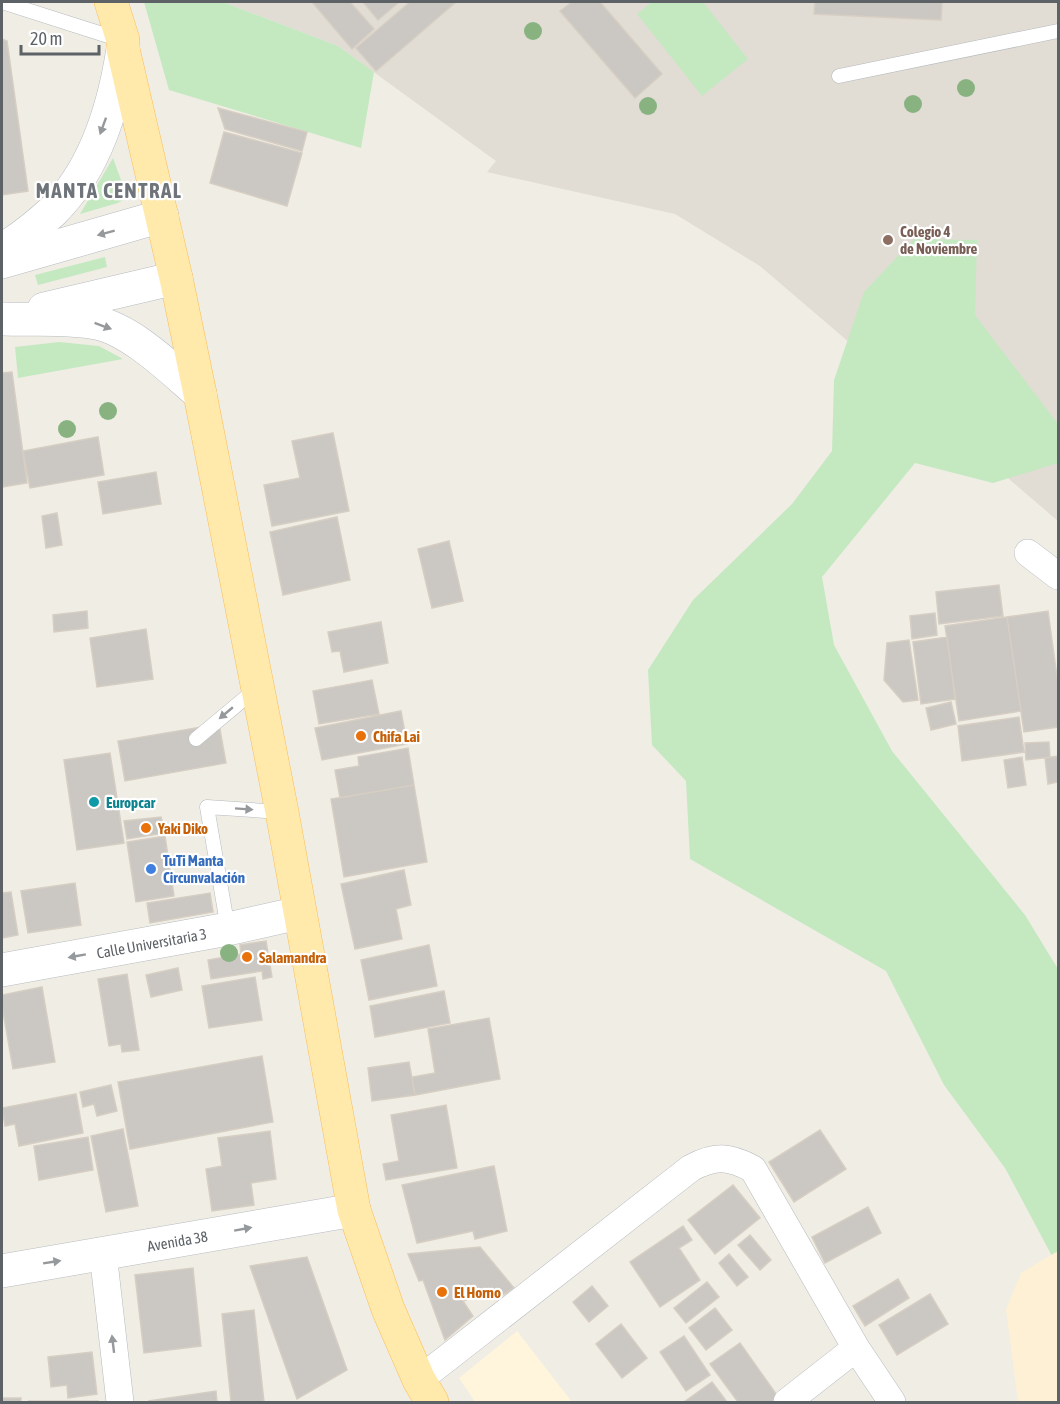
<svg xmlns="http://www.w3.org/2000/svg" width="1060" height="1404" font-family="'Asap Condensed',sans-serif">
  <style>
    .commercial { fill: #fff4dc }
    .education { fill: #e1dcd4 }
    .green { fill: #c4e9c0 }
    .sand { fill: #fdf0d4 }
    .building { fill: #cbc7c2; stroke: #d6cec3; stroke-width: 1.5 }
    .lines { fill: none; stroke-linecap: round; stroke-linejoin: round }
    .lane-casing { stroke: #b6b9bd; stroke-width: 15 }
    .street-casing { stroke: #b6b9bd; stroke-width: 28 }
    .secondary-casing { stroke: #b7bbc0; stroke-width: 34 }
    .primary-casing { stroke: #fbbd54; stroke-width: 34 }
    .lane { stroke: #fff; stroke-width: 14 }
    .street { stroke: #fff; stroke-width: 27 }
    .secondary { stroke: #fff; stroke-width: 33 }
    .primary { stroke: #ffeaac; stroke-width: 33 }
    .tree { fill: #88b381 }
    .oneway { fill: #96999c }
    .education-dot { fill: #8d6e63; stroke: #fff; stroke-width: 2 }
    .food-dot { fill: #e8710a; stroke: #fff; stroke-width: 2 }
    .culture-dot { fill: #0f9aa8; stroke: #fff; stroke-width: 2 }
    .shop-dot { fill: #3f7fe0; stroke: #fff; stroke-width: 2 }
    .labels { text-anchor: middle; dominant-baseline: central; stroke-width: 4.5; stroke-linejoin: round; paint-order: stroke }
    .education-label { font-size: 15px; font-weight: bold; fill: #785e54; stroke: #fff; text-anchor: start }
    .food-label { font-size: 15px; font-weight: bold; fill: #c56008; stroke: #fff; text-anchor: start }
    .culture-label { font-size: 15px; font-weight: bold; fill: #0d838f; stroke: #fff; text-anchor: start }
    .shop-label { font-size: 15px; font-weight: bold; fill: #366cbe; stroke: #fff; text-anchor: start }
    .street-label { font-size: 15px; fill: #5d6267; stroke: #fff }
    .district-label { font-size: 21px; font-weight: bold; letter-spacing: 1.5px; fill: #6e7479; stroke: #fff }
  </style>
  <rect width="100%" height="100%" fill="#f0ede5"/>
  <path class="commercial" d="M517,1331L572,1402H475L459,1378Z"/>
  <path class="education" d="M223,2H1058V521L760,266L675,214L487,172L496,161L338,46Z"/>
  <path class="green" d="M144,2H223L338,46L374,72L361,148L169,90Z
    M652,2H703L748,59L702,96L637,14Z
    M113,158L125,191L123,200L118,203L80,214Z
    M914,239L977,240L975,315L1058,424V463L993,483L915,463L822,577L834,645L892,751L1025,915L1058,969V1251L1052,1256L1005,1168L944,1085L886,971L690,859L686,781L652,745L648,670L693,600L792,504L832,451L834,380L864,292Z
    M105,257L107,267L38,285L35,275Z
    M59,342L99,346L123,359L18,378L15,347Z"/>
  <path class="sand" d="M1058,1251V1402H1018L1006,1309L1021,1273Z"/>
  <path class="building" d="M312,2H350L374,29L352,49Z
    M363,2H399L378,20Z
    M410,2H456L376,71L356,48Z
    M572,2H600L662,74L635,98L560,11Z
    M815,2H942L941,20L814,14Z
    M2,39L7,41L28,191L2,195Z
    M218,108L307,132L302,151L225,129Z
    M224,132L302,153L287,206L210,183Z
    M12,372L27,483L2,487V373Z
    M333,433L349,511L272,526L264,485L300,478L292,441Z
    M98,437L104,475L30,488L23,451Z
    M156,472L161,504L103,514L98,482Z
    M57,513L62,545L46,548L42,516Z
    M337,517L350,580L283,595L270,532Z
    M449,541L463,601L432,608L418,549Z
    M999,585L1003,616L939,624L936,592Z
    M87,611L88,628L54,632L53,615Z
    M1048,611L1058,684V727L1024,732L1007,617Z
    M935,613L937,635L912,639L910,616Z
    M1007,617L1021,711L959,721L945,626Z
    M381,622L388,663L344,672L340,651L332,652L328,632Z
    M146,629L153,679L97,687L90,638Z
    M947,637L955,699L921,704L913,642Z
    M909,640L918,700L903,702L884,680L887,643Z
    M372,680L379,714L319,724L313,691Z
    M951,702L956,724L931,730L926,708Z
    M401,711L407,744L322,760L315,728Z
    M1019,717L1024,752L962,761L958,726Z
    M219,724L226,763L125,781L118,741Z
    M1049,742L1050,757L1026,760L1025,743Z
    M408,748L414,785L340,798L335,770L359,766L358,757Z
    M110,753L124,843L77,850L64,760Z
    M1058,756V782L1048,784L1045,758Z
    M1022,757L1026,785L1008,788L1004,760Z
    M414,785L427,862L344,877L331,799Z
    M161,817L165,833L127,839L124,821Z
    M165,836L174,896L136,902L127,842Z
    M404,870L411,905L396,909L402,939L355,949L341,884Z
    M75,883L81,925L28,933L21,891Z
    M11,892L18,935L2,938V893Z
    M210,893L213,912L150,923L147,903Z
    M266,941L272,977L263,979L262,971L211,979L208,960L241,954L240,945Z
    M429,945L437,986L369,1000L361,960Z
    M178,968L182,990L151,997L146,975Z
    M127,974L139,1050L122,1052L121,1044L109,1046L98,979Z
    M255,977L262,1020L209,1028L202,986Z
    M42,987L55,1062L13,1069L2,1006V995Z
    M444,991L450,1023L375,1037L370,1006Z
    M489,1018L500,1079L415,1095L412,1077L435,1073L428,1029Z
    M262,1056L273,1122L130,1149L118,1082Z
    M409,1062L415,1095L372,1101L368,1068Z
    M111,1085L117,1111L97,1116L94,1104L83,1107L80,1092Z
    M76,1094L83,1133L19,1146L15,1124L5,1126L2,1108Z
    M446,1105L457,1168L386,1180L383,1164L399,1161L391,1115Z
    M123,1129L138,1206L106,1212L91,1136Z
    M820,1130L846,1169L794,1202L769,1162Z
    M270,1131L276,1179L251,1183L254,1205L212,1211L206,1169L222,1166L218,1138Z
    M88,1137L93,1170L39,1180L34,1146Z
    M494,1166L507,1231L475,1239L473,1231L417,1243L402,1185Z
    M733,1185L760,1218L715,1254L688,1220Z
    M868,1207L881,1233L825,1263L812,1237Z
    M683,1226L692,1240L679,1248L700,1280L660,1307L630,1262Z
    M750,1235L771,1260L760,1270L738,1245Z
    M480,1247L514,1288L498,1298L492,1290L463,1301L473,1316L445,1340L423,1280L419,1281L408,1254Z
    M729,1254L748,1277L737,1286L719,1263Z
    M307,1257L347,1370L297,1399L250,1266Z
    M193,1268L201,1346L144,1353L135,1275Z
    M898,1279L909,1298L865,1326L853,1306Z
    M707,1282L719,1297L686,1323L674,1308Z
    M592,1286L608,1306L589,1322L573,1302Z
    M930,1294L948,1324L897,1355L879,1325Z
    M715,1308L732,1330L706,1350L689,1328Z
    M254,1310L264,1402H231L222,1314Z
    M621,1324L647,1358L622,1378L596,1344Z
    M684,1336L710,1375L686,1391L660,1352Z
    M740,1343L781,1401L779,1402H738L710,1364Z
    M92,1352L97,1394L68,1398L67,1385L51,1387L48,1357Z
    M712,1382L727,1402H684Z
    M216,1391L217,1402H149V1401Z
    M2,1398H21V1402H2Z
    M28,1401H98V1402Z"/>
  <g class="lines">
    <g class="lane-casing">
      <path id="lane" d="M2,2L121,40
        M839,76L1058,31
        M196,739L256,689
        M228,929L207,807L281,812"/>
    </g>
    <g class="street-casing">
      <path id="street" d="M1028,553L1058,576
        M103,1253L120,1402
        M419,1380L691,1168C715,1155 729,1156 753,1169L856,1348L892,1402
        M787,1402L856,1348"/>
    </g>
    <g class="secondary-casing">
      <g id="secondary">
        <path d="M2,250C20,239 37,226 53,211C95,170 114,107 123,49"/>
        <path d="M2,262L162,216"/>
        <path d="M44,309L176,278"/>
        <path d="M4,319C34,320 67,317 97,323C132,330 173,371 200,394"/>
        <path id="s1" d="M2,970L228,929L299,913"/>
        <path id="s2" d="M2,1271L354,1210"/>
      </g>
    </g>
    <g class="primary-casing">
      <path id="primary" d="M111,2L123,40V49L176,278L200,394L282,812L354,1210L388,1309L419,1380L432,1402"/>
    </g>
    <use href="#lane" class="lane"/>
    <use href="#street" class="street"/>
    <use href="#secondary" class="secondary"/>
    <use href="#primary" class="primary"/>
  </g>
  <g class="tree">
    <circle cx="533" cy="31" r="9"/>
    <circle cx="966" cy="88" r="9"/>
    <circle cx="913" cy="104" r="9"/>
    <circle cx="648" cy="106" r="9"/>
    <circle cx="108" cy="411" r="9"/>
    <circle cx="67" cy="429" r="9"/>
    <circle cx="229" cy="953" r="9"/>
  </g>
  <defs><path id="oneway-solid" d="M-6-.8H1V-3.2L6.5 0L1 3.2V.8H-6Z" transform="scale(1.5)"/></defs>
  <g class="oneway">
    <use href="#oneway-solid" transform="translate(103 126) rotate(110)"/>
    <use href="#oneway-solid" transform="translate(106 233) rotate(165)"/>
    <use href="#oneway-solid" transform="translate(103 326) rotate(20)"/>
    <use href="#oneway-solid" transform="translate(226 713) rotate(140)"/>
    <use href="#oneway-solid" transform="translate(244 809) rotate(4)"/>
    <use href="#oneway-solid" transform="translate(77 956) rotate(170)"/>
    <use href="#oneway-solid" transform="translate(243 1229) rotate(-10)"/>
    <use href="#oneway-solid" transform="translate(52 1262) rotate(-9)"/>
    <use href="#oneway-solid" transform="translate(113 1344) rotate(-97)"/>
  </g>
  <circle class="education-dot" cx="888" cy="240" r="6"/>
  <g class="food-dot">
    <circle cx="361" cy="736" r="6"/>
    <circle cx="146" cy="828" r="6"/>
    <circle cx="247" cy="957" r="6"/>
    <circle cx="442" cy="1292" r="6"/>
  </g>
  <circle class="culture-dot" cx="94" cy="802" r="6"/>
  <circle class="shop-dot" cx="151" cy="869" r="6"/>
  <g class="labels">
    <g class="education-label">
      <text x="900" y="231">Colegio 4<tspan x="900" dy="17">de Noviembre</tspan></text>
    </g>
    <g class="food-label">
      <text x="373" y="736">Chifa Lai</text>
      <text x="158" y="828">Yaki Diko</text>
      <text x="259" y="957">Salamandra</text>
      <text x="454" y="1292">El Horno</text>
    </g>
    <g class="culture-label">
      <text x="106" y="802">Europcar</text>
    </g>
    <g class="shop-label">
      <text x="163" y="860">TuTi Manta<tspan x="163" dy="17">Circunvalación</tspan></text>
    </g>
    <g class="street-label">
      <text stroke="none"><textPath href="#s1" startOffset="152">Calle Universitaria 3</textPath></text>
      <text stroke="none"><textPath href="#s2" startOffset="178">Avenida 38</textPath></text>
    </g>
    <g class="district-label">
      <text x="109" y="190">MANTA CENTRAL</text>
    </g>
  </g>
  <rect width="1060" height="1404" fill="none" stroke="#5d6267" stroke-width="6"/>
  <path d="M21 45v9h78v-9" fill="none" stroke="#5d6267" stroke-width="3"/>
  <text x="30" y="45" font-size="18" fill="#5d6267" stroke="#ffffff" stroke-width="4.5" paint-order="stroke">20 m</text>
</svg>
